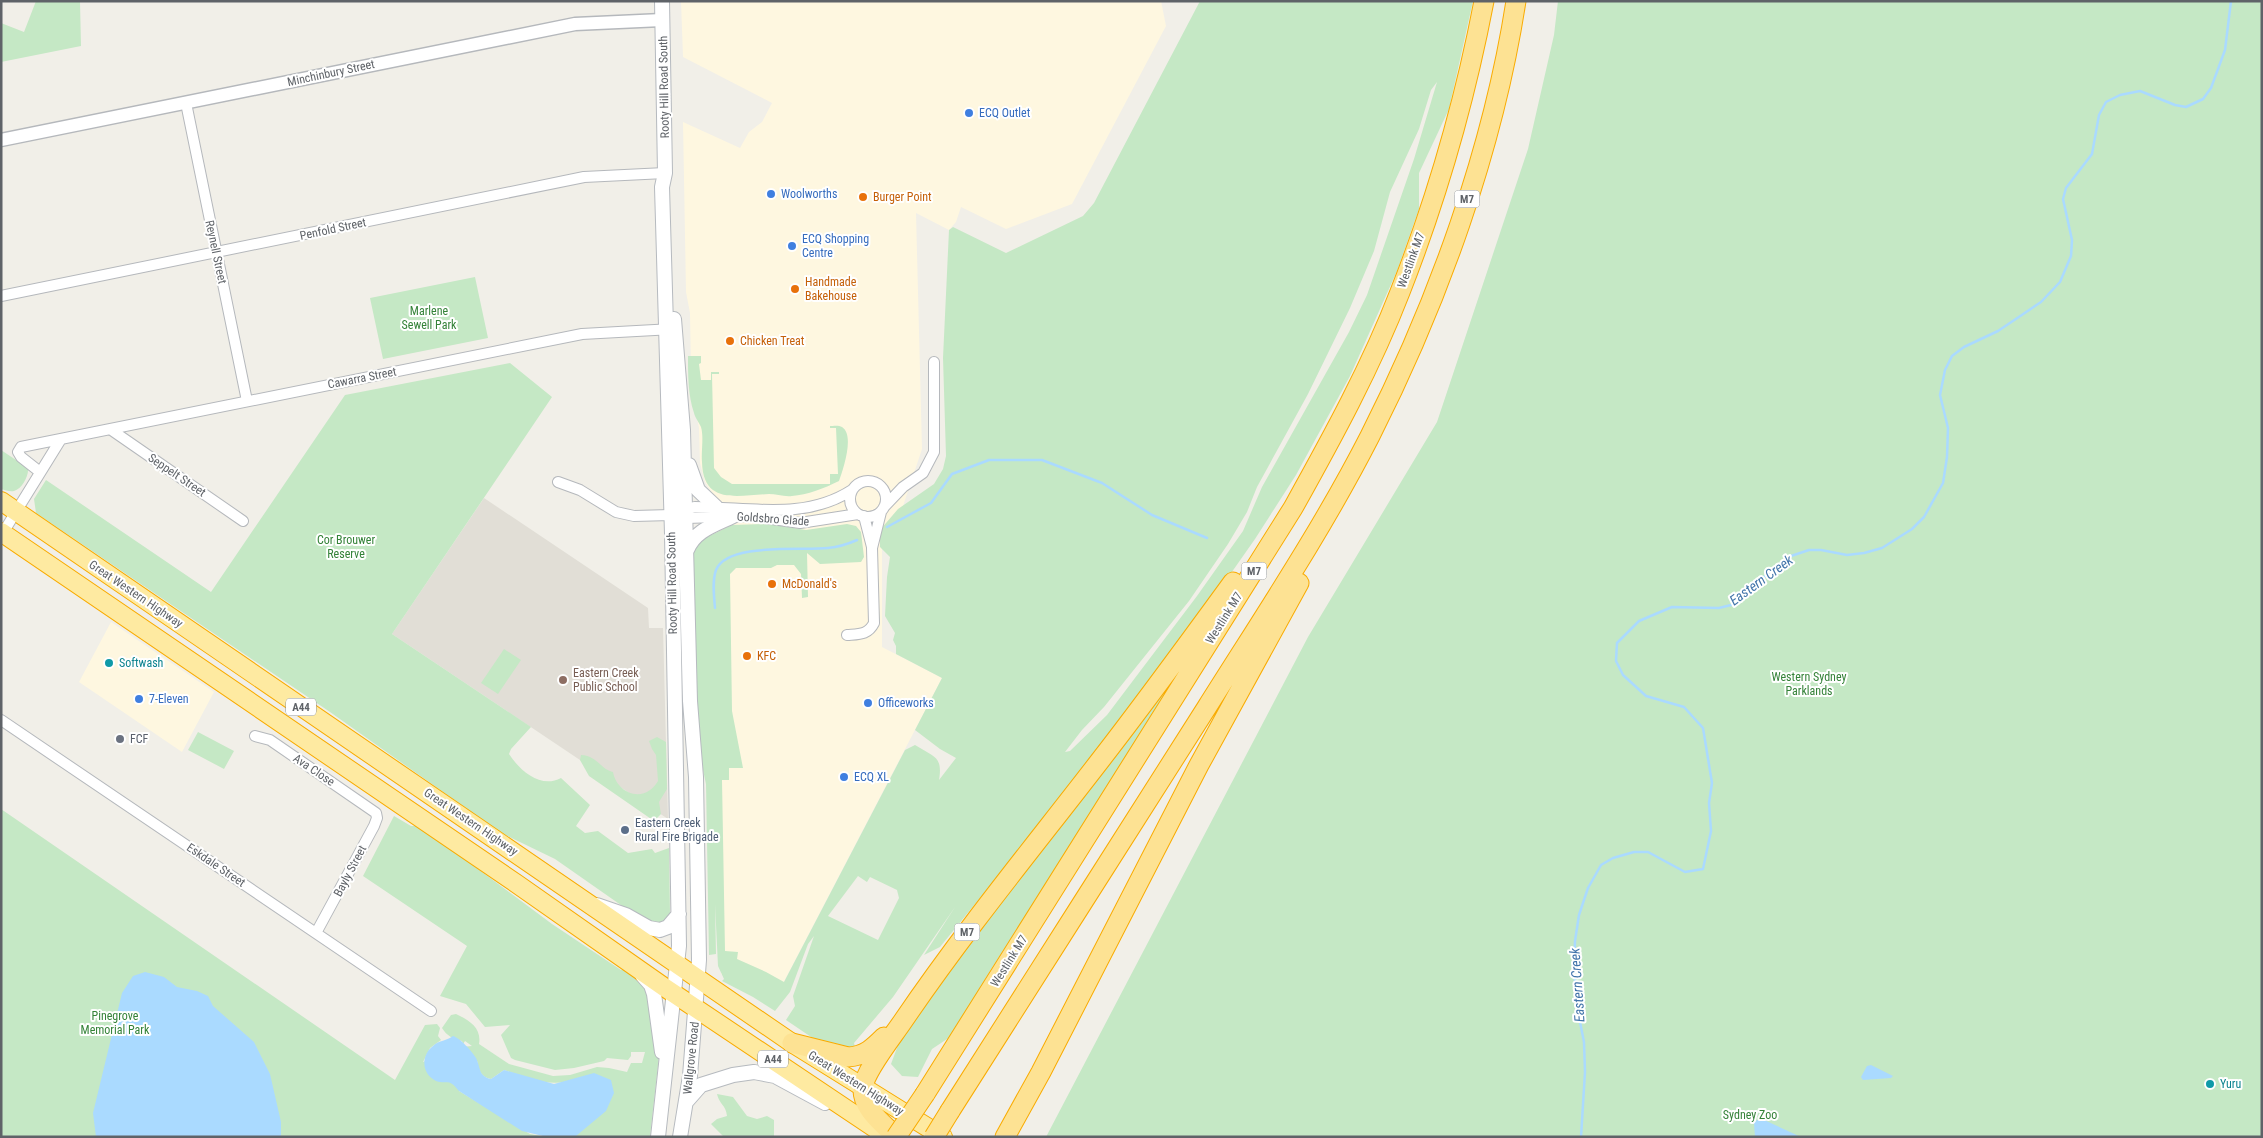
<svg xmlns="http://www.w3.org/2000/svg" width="2263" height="1138" font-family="'Roboto Condensed',sans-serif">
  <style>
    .commercial { fill: #fef7e0 }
    .education { fill: #e1ded6 }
    .green { fill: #c5e8c5; fill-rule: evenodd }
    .water { fill: #aadaff }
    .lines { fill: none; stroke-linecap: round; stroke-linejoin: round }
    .stream { stroke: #aadaff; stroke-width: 2.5 }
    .minor-casing { stroke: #b5b8bc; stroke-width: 12 }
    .tertiary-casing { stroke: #b5b8bc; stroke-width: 15 }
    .secondary-casing { stroke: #b6babf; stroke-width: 16 }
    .trunk-casing { stroke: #f9ab00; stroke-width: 20 }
    .motorway-casing { stroke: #f9ab00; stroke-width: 21 }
    .minor { stroke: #fff; stroke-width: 10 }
    .tertiary { stroke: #fff; stroke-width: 12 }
    .secondary { stroke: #fff; stroke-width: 14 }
    .trunk { stroke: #feeaa1; stroke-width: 18 }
    .motorway { stroke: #fde293; stroke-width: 19 }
    .motorway-bridge-casing { stroke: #f9ab00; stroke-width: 21; stroke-linecap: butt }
    .motorway-bridge { stroke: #fde293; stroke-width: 19 }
    .shop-dot { fill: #3f7fe0; stroke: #fff; stroke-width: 2 }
    .food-dot { fill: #e8710a; stroke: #fff; stroke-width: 2 }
    .culture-dot { fill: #0f9aa8; stroke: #fff; stroke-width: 2 }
    .education-dot { fill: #8d6e63; stroke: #fff; stroke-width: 2 }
    .worship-dot { fill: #6b7280; stroke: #fff; stroke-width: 2 }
    .service-dot { fill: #5c6f8a; stroke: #fff; stroke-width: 2 }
    .labels { text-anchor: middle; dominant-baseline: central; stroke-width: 4; stroke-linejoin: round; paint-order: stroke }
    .shield { fill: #fff; stroke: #8f9295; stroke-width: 1 }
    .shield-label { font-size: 11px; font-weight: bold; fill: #5f6368 }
    .street-label { font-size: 12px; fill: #5f6368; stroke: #fff }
    .shop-label { font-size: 12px; fill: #366cbe; stroke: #fff; text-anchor: start }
    .food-label { font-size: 12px; fill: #c56008; stroke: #fff; text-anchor: start }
    .park-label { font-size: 12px; fill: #348238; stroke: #fff }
    .culture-label { font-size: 12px; fill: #0d838f; stroke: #fff; text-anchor: start }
    .education-label { font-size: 12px; fill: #785e54; stroke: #fff; text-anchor: start }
    .worship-label { font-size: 12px; fill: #5b616d; stroke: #fff; text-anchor: start }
    .service-label { font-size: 12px; fill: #4e5e75; stroke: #fff; text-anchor: start }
    .water-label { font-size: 14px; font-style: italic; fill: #4174aa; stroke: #fff }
  </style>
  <rect width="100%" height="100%" fill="#f1efe8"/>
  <path class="commercial" d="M681,1H1161L1166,26L1072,204L1006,229L961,207L956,222L949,230L916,213L922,449L901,512L882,534V647L942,678L777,995L721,974L715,535L712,493L705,482L700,463L699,428L694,402L691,374L690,313L686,292L683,122L740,148L749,132L762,122L772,103L683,57Z
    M111,622L214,692L182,752L79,682Z"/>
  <path class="education" d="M484,498L648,608L649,628H663L668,819L392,634Z"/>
  <path class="green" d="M36,1L80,2L81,46L1,62V23L24,32Z
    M1200,1H1473L1449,109L1419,173V209L1397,271L1350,376L1296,475L1255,539L1208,606L1072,785L1033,830L1019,850L940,947L924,955L955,907L893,997L854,1043L856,1051L817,1041L786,1020L795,1006L793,996L814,936L808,944L790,992L775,1011L753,997L722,981L724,979L718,966L715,904L716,954L709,955L706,784L697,742L691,553L703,539L732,525L768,524L806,530L847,524L856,526L861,532L864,557L861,562L820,564L807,553L808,597L802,598L801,574L794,565H777L771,568H736L730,574L732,711L743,768H729V780H722L725,951L738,952L737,959L766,972L784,982L905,750L915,745C934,757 943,756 939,780L956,758L940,749L915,730L942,678L896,654V646L893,640L895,633L885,616L887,577L890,557L880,547V530L898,509L934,484L943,469L946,456L943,358L949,230L953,227L1006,253L1083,216L1094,203ZM1437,82L1414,159L1367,295L1349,332L1262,487L1243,531L1197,596L1107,715L1070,751L1065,752L1082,730L1104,707L1189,601L1228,544L1247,512L1257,487L1308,394L1350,308L1374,251L1390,192L1419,129L1431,90ZM858,876L867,882L870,877L897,890L899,898L878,940L828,916Z
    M1558,1H2262V1137H1046L1308,637L1437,422L1528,149L1554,35Z
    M475,277L488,338L383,359L370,298Z
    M688,356H701V363L699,364L701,380H711V372H719V374H712L714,468L721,477L732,484H830V474H838L836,428H830V426C833,426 839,425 842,427C855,435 843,470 839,481C825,488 807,495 792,496C784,497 776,494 769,494C739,495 703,506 702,462C701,451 704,437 701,427C699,422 695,418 694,413C688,395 688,376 688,356Z
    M510,363L552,397L392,634L531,727L511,749L509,754C520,771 541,789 561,778L590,805L576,826L585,833L598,831L628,853L652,849L655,853L669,848L670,914L662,923L653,921L648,924L555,859L501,833L330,712L36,513L34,499L46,480L211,592L345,395Z
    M1,450L28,468C29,476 22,489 14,491C10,492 5,490 1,489Z
    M504,649L521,660L498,694L481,683Z
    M1189,653L1193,655L990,971L950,1037L932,1049L918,1077L902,1076L891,1064L901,1037L930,995Z
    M198,732L234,751L224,769L188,750Z
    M657,737L666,742L667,789L659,802L661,814L654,821L589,776L580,760L581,755C598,756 600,769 613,772C616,789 635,801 650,790C653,788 656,784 658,781L656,755L652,749L649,741Z
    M1,809L395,1080L425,1025L437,1024L440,1028L438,1036L441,1040L430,1048L423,1062L461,1047L472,1046L465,1041L463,1044L462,1041C453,1039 447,1036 442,1028L451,1015L456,1014C469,1020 482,1028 479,1044L509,1064L553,1076L570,1075L597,1067L609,1068L627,1072L631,1063H642L645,1052H631V1056L628,1060L607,1058L604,1061L574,1068L555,1070L515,1060L511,1058L501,1035L510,1025L485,1027L466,1004L440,996L467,946L363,876L394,816L411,826H420L552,924L621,970H624L648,989L649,1006L659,1056L650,1137H563L565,1082C544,1085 524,1077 504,1070L491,1079C480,1077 479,1070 477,1061L459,1091L530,1134L547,1137H1Z
    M717,1094L733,1097L747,1116L757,1119L767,1116L774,1120V1137H724L711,1124L717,1119L727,1116C726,1105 719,1104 717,1094Z"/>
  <path class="water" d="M145,972L164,977L177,987L197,991L208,996L213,1006L254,1042L270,1074L281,1122V1137H96L93,1113L122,993L133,976Z
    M453,1036C460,1038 472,1051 476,1058C481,1068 478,1076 491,1079L504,1070L554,1084L594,1073L611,1080L614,1093L606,1111L576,1136L568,1137H547L522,1131L459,1091C448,1077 448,1085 436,1081C421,1074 421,1055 433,1046C439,1040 447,1041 453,1036Z
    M1871,1065L1893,1076L1891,1078L1863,1080L1861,1077L1867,1066Z
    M1762,1119L1801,1137H1755L1754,1123L1757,1120Z"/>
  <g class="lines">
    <path class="stream" d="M887,527L931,503L952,474L989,460H1042L1102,483L1152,515L1207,538
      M715,608C714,596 712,581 716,570C727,542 803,551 828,548C838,547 848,544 857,540
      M1581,1137L1585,1072L1584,1042L1578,1012L1574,970L1575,941L1579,915L1588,888L1601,865L1613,858L1634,852H1648L1685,872L1703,869L1711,831L1709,803L1712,783L1703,728L1684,707L1646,696L1623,675L1616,661L1617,643L1639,621L1672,607L1719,608L1731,605L1788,557L1809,550H1821L1847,555L1864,553L1882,548L1912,529L1924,517L1943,483L1947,457L1948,428L1940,395L1945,370L1952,356L1964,347L1998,331L2041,302L2060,282L2071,256L2072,240L2063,199L2066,188L2092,154L2099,115L2106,102L2120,95L2140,91L2175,105L2186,107L2203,99L2211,88L2225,50L2231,1"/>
    <g class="minor-casing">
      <path id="minor" d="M186,103L247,401
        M1,296L584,177L665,173
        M110,429L243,521
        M40,472L21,457L18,452L21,447L582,334L673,329
        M850 499a18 18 0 1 1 36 0a18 18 0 1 1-36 0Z
        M558,482L580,490L616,512L634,516L671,515L686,518L751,516L800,523L858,514
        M884,507L903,487L923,473L934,452V362
        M681,510L695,507C750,507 804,521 852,490
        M864,516L872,547
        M1,536L61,439
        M847,635C859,634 868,635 874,623L872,548L881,512
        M1,720L431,1011
        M255,736L270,740L376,813L377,818L374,826L316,933"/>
    </g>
    <g class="tertiary-casing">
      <path id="tertiary" d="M1,140L575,24L662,20"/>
    </g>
    <g class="secondary-casing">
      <path id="secondary" d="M674,319L683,430L690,701L696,777L699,960L690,1076L680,1137
        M689,465L698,490L716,507
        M687,550C695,530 715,525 733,516
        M597,905L626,915L649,928L660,930L668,927L679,914
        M642,975L651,985L654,994L662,1052
        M686,1102L701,1085L733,1075L754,1072L775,1076L825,1103
        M658,1137L679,946L672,534L662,187L665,173L662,1"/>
    </g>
    <g class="trunk-casing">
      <path id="trunk" d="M1,501L792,1043L943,1137
        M1,532L517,884L664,987L888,1137"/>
    </g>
    <g class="motorway-casing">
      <path id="motorway" d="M792,1043L848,1057C865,1056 873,1048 884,1037
        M925,1094L1293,508C1332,438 1371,367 1400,292C1437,198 1465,100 1484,1
        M950,1111C1035,976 1122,842 1207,707C1263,618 1322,530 1370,436C1438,302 1493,150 1516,1
        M896,1137C883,1123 862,1109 863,1088C864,1072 893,1036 903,1021C965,930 1035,845 1102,758C1147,700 1190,641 1233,582
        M1005,1137L1041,1072L1199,765L1299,583"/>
    </g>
    <use href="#minor" class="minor"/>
    <use href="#tertiary" class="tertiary"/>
    <use href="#secondary" class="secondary"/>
    <use href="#trunk" class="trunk"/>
    <use href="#motorway" class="motorway"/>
    <g class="motorway-bridge-casing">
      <path id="motorway-bridge" d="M896,1137L925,1094
        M934,1137L950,1111"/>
    </g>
    <use href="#motorway-bridge" class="motorway-bridge"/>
  </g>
  <g class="shop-dot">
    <circle cx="969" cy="113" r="5"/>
    <circle cx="771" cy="194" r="5"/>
    <circle cx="792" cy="246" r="5"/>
    <circle cx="139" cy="699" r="5"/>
    <circle cx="868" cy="703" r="5"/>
    <circle cx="844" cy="777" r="5"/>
  </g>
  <g class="food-dot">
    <circle cx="863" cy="197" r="5"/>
    <circle cx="795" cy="289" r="5"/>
    <circle cx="730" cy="341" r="5"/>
    <circle cx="772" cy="584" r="5"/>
    <circle cx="747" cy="656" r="5"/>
  </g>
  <g class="culture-dot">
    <circle cx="109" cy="663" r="5"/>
    <circle cx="2210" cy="1084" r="5"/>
  </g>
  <circle class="education-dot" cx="563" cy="680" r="5"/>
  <circle class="worship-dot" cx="120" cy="739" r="5"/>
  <circle class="service-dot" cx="625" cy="830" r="5"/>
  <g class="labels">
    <g class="shield">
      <rect x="1454.5" y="190.5" width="25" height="17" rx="4"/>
      <rect x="1241.5" y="562.5" width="25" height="17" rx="4"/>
      <rect x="286" y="698.5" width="30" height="17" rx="4"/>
      <rect x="954.5" y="923.5" width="25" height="17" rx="4"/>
      <rect x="758" y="1050.5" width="30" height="17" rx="4"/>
    </g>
    <g class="shield-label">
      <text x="1467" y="199">M7</text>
      <text x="1254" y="571">M7</text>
      <text x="301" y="707">A44</text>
      <text x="967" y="932">M7</text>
      <text x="773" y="1059">A44</text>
    </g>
    <g class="street-label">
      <text transform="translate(331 73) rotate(-12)">Minchinbury Street</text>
      <text transform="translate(664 87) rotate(-91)">Rooty Hill Road South</text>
      <text transform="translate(333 229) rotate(-12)">Penfold Street</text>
      <text transform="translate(216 252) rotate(78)">Reynell Street</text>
      <text transform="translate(1411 260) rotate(-70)">Westlink M7</text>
      <text transform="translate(362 378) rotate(-11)">Cawarra Street</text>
      <text transform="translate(177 475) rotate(34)">Seppelt Street</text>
      <text transform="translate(773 519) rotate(4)">Goldsbro Glade</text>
      <text transform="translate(672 583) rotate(-91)">Rooty Hill Road South</text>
      <text transform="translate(136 594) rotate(34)">Great Western Highway</text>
      <text transform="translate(1224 618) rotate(-58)">Westlink M7</text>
      <text transform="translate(314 770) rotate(34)">Ava Close</text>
      <text transform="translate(471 822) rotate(34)">Great Western Highway</text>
      <text transform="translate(216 865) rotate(34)">Eskdale Street</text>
      <text transform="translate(350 871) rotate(-62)">Bayly Street</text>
      <text transform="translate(1009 961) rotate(-58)">Westlink M7</text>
      <text transform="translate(691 1058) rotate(-84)">Wallgrove Road</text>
      <text transform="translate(856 1083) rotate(32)">Great Western Highway</text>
    </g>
    <g class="shop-label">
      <text x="979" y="113">ECQ Outlet</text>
      <text x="781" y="194">Woolworths</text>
      <text x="802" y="239">ECQ Shopping<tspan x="802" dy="14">Centre</tspan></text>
      <text x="149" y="699">7-Eleven</text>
      <text x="878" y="703">Officeworks</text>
      <text x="854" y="777">ECQ XL</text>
    </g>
    <g class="food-label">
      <text x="873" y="197">Burger Point</text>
      <text x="805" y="282">Handmade<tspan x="805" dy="14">Bakehouse</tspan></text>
      <text x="740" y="341">Chicken Treat</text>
      <text x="782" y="584">McDonald's</text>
      <text x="757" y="656">KFC</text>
    </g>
    <g class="park-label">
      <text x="429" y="311">Marlene<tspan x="429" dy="14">Sewell Park</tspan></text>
      <text x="346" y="540">Cor Brouwer<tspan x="346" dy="14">Reserve</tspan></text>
      <text x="1809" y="677">Western Sydney<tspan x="1809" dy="14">Parklands</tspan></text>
      <text x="115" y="1016">Pinegrove<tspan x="115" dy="14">Memorial Park</tspan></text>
      <text x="1750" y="1115">Sydney Zoo</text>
    </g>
    <g class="culture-label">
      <text x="119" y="663">Softwash</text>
      <text x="2220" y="1084">Yuru</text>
    </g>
    <g class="education-label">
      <text x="573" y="673">Eastern Creek<tspan x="573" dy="14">Public School</tspan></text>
    </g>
    <g class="worship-label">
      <text x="130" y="739">FCF</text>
    </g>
    <g class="service-label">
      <text x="635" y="823">Eastern Creek<tspan x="635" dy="14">Rural Fire Brigade</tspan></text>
    </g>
    <g class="water-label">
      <text transform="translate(1761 580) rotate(-36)">Eastern Creek</text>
      <text transform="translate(1577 985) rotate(-94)">Eastern Creek</text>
    </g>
  </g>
  <rect width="2263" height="1138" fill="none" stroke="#5f6368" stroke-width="5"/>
</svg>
